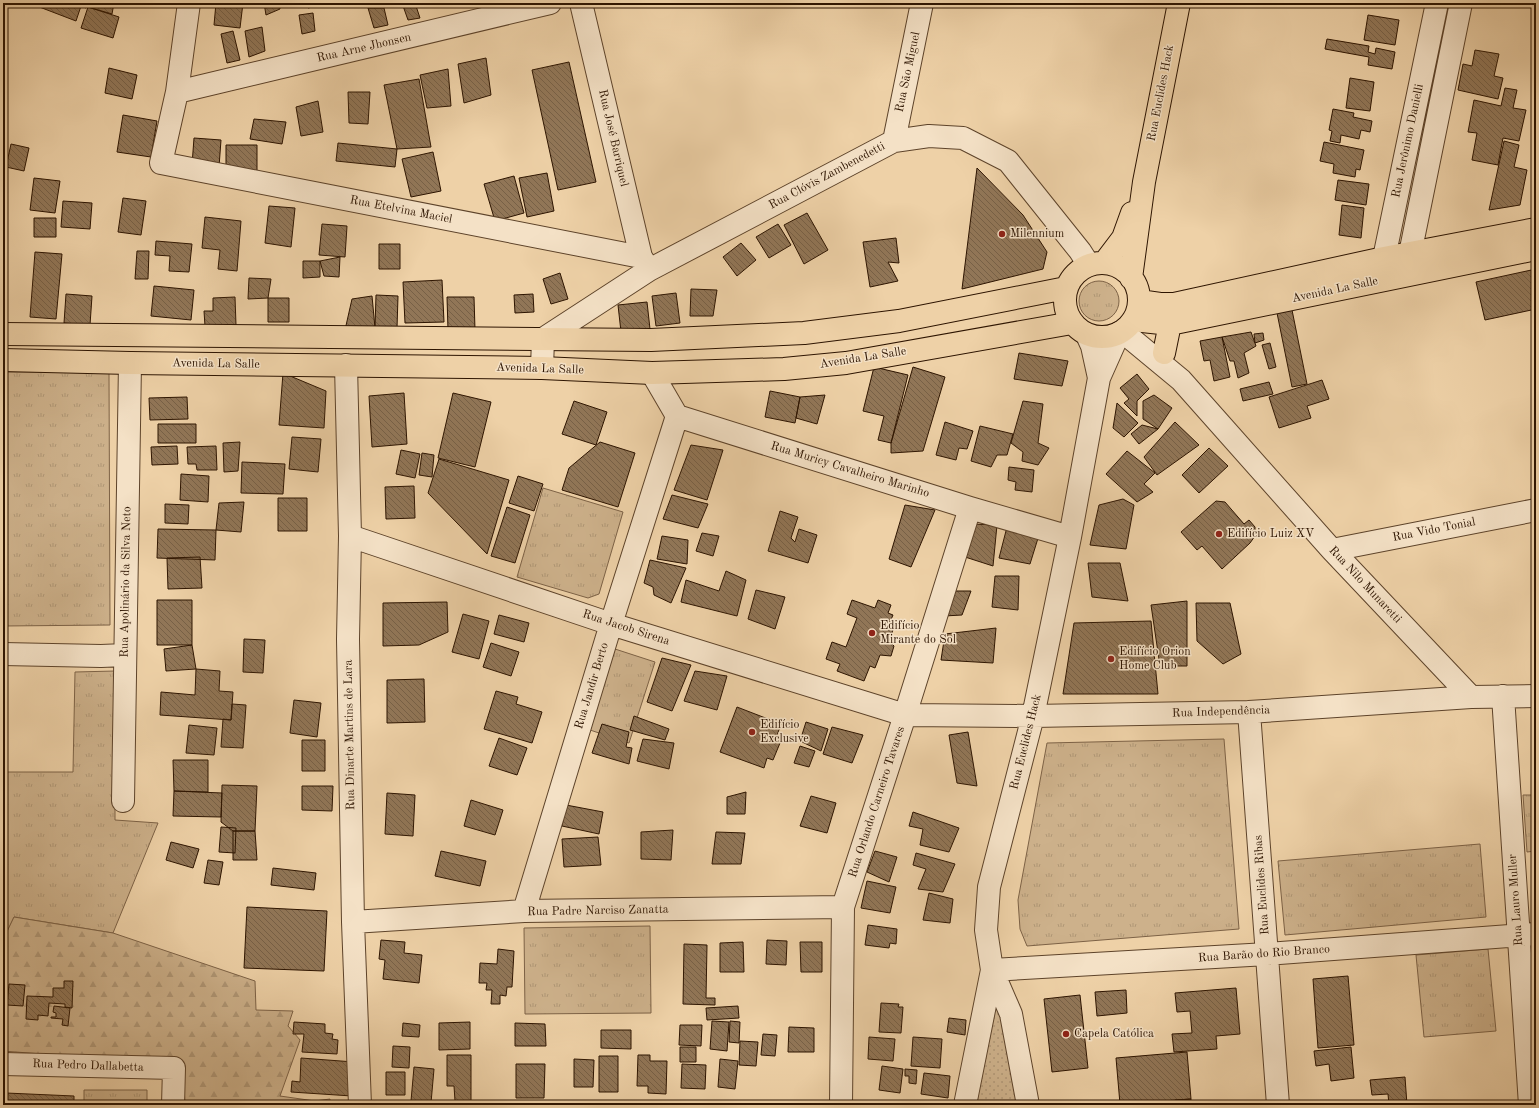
<svg xmlns="http://www.w3.org/2000/svg" width="1539" height="1108" font-family="'Old Standard TT',serif">
  <style>
    .grass { fill: url(#grass-tufts); stroke: #7d6246 }
    .forest { fill: url(#forest-firs); stroke: #7d6246 }
    .park { fill: url(#park-dots); stroke: #7d6246 }
    .building { fill: url(#building-back-hatch); stroke: #2d1400 }
    .lines { fill: none; stroke-linecap: round; stroke-linejoin: round }
    .minor-casing { stroke: #5d432a; stroke-width: 24 }
    .major-casing { stroke: #2d1400; stroke-width: 24 }
    .minor { stroke: #f4e1c6; stroke-width: 22 }
    .major { stroke: #eed1a7; stroke-width: 22 }
    .poi-dot { fill: #8f2418; stroke: #f4e1c6; stroke-width: 1.5 }
    .labels { text-anchor: middle; dominant-baseline: central; stroke-width: 3; stroke-linejoin: round; paint-order: stroke }
    .street-label { font-size: 12px; fill: #2d1400; stroke: #f4e1c6 }
    .poi-label { font-size: 12px; fill: #2d1400; stroke: #f4e1c6; text-anchor: start }
  </style>
  <defs>
    <pattern id="grass-tufts" width="24" height="20" patternUnits="userSpaceOnUse"><rect width="24" height="20" fill="#cdb18b"/><path d="M3 7l-1-3M5 7V3M7 7l1-3M15 17l-1-3M17 17v-4M19 17l1-3" fill="none" stroke="#b09776"/></pattern>
    <pattern id="forest-firs" width="22" height="20" patternUnits="userSpaceOnUse"><rect width="22" height="20" fill="#cdb18b"/><path d="M5 1l3.5 6h-7zM16 11l3.5 6h-7z" fill="#b09776"/></pattern>
    <pattern id="park-dots" width="8" height="8" patternUnits="userSpaceOnUse"><rect width="8" height="8" fill="#cdb18b"/><path d="M2 2h.1M6 6h.1" fill="none" stroke="#b09776" stroke-width="1.8" stroke-linecap="round"/></pattern>
    <pattern id="building-back-hatch" width="6" height="6" patternUnits="userSpaceOnUse"><rect width="6" height="6" fill="#917657"/><path d="M-1 5l2 2M0 0l6 6M5-1l2 2" fill="none" stroke="#776046"/></pattern>
  </defs>
  <rect width="100%" height="100%" fill="#eed1a7"/>
  <filter id="stains"><feTurbulence type="fractalNoise" baseFrequency=".005" numOctaves="4"/><feColorMatrix values="0 0 0 0 .2 0 0 0 0 .09 0 0 0 0 .02 0 0 0 .5 -.17"/></filter>
  <radialGradient id="worn" r=".72"><stop offset=".6" stop-color="#630" stop-opacity="0"/><stop offset="1" stop-color="#630" stop-opacity=".3"/></radialGradient>
  <path class="grass" d="M1079 301a20 20 0 1 1 40 0a20 20 0 1 1-40 0Z
    M3,372H109L110,625L3,626Z
    M543,488L623,512L599,594L588,598L517,577Z
    M615,649L655,662L629,743L590,730Z
    M115,671V820L158,823L113,933L14,917L3,940V772H73L75,672Z
    M1224,739L1239,929L1027,946L1020,929L1018,900L1047,743Z
    M1523,795H1536V851L1527,852Z
    M1480,844L1486,917L1285,935L1278,861Z
    M650,926L651,1013L525,1014L524,928Z
    M1488,949L1496,1031L1424,1037L1416,955Z
    M84,1090H147V1105H84Z"/>
  <path class="forest" d="M14,917L113,933L255,981L256,1010L293,1011L288,1026L300,1040L280,1096L315,1101L330,1099V1105H185L183,1065L3,1051V940Z"/>
  <path class="park" d="M995,979L1017,1105H973Z"/>
  <path class="building" d="M29,3H82L76,21Z
    M86,3H114L112,14L88,7L85,8Z
    M216,3H243L240,28L214,25Z
    M264,3H279L280,9L266,15Z
    M307,3H325V4L308,8Z
    M402,3H415L420,18L408,20Z
    M88,7L119,17L113,38L81,28Z
    M368,8H384L388,25L374,28Z
    M313,13L315,31L302,34L299,15Z
    M1368,15L1399,20L1395,45L1364,40Z
    M262,27L265,51L249,57L245,31Z
    M233,31L240,60L227,63L221,34Z
    M1327,39L1369,46L1368,52L1375,54L1376,48L1395,52L1392,69L1368,65L1369,57L1325,49Z
    M1475,50L1499,54L1494,76L1503,78L1498,99L1458,90L1463,64L1472,66Z
    M486,58L491,95L464,103L458,64Z
    M569,62L596,182L558,190L532,70Z
    M109,68L137,75L132,99L105,93Z
    M448,69L451,106L427,108L420,75Z
    M1350,78L1374,82L1370,111L1346,108Z
    M419,79L431,147L397,149L384,85Z
    M1505,88L1517,90L1513,108L1526,110L1519,141L1503,138L1498,165L1472,160L1477,133L1468,132L1474,100L1501,106Z
    M348,92H370L368,124L349,123Z
    M318,101L323,132L301,136L296,107Z
    M1333,109L1354,113L1353,117L1372,121L1370,132L1361,130L1359,139L1341,135L1340,143L1330,141L1332,131L1329,130Z
    M123,115L157,121L151,157L117,152Z
    M254,119L286,122L282,144L250,139Z
    M194,138L221,140L219,167L192,165Z
    M1504,141L1519,145L1514,167L1527,170L1520,205L1489,210Z
    M1324,142L1364,150L1360,170L1356,169L1355,177L1333,173L1334,164L1320,161Z
    M338,143L397,149L395,167L336,161Z
    M11,144L29,148L24,171L6,167Z
    M226,145H257V173H226Z
    M433,152L441,191L411,197L402,159Z
    M1536,152V173L1532,172Z
    M977,168L1023,215L1047,252L1043,269L962,289Z
    M547,173L554,211L527,217L519,178Z
    M514,176L524,213L495,221L484,184Z
    M34,178L60,181L55,213L30,210Z
    M1338,180L1369,184L1366,205L1335,200Z
    M123,198L146,201L141,235L118,232Z
    M63,201L92,203L90,229L61,227Z
    M1342,205L1364,208L1361,238L1339,235Z
    M269,206L295,208L291,247L265,243Z
    M807,213L828,250L804,264L784,225Z
    M205,217L241,221L237,271L218,269L220,250L202,248Z
    M34,218H56V237H34Z
    M322,224L347,226L345,257L319,255Z
    M778,224L791,245L769,258L756,237Z
    M896,238L899,263L888,262L898,281L870,287L863,242Z
    M156,241L192,244L189,272L169,271L170,256L155,255Z
    M741,243L756,260L737,276L723,257Z
    M379,244H400V269H379Z
    M137,251H149L148,279H135Z
    M35,252L62,254L56,319L30,317Z
    M340,257L339,277L324,276L320,261Z
    M303,261H320V277L303,278Z
    M1536,269V309L1485,320L1476,282Z
    M560,273L568,299L551,304L543,279Z
    M249,278L271,279L268,298L248,299Z
    M442,280L444,322L405,323L403,282Z
    M154,286L194,290L191,320L151,316Z
    M691,289L717,290L713,316H690Z
    M676,293L680,323L656,326L652,296Z
    M66,294L92,296L90,325L64,323Z
    M533,294L534,312L515,313L514,295Z
    M376,295L398,296L397,328H375Z
    M372,296L375,328L345,330L352,299Z
    M235,297L236,325L205,326L204,311H213V298Z
    M447,297H474L475,330H448Z
    M268,298H289V322H268Z
    M647,302L650,329L621,332L618,305Z
    M1292,310L1307,384L1292,387L1277,313Z
    M1251,332L1256,346L1244,353L1249,373L1238,378L1234,361H1230L1222,337Z
    M1263,333L1264,340L1255,343L1254,334Z
    M1222,337L1230,377L1214,381L1210,360L1204,361L1200,341Z
    M1270,343L1276,367L1269,369L1262,345Z
    M1019,353L1068,361L1062,386L1014,379Z
    M874,367L908,375L891,443L878,440L884,416L863,411Z
    M913,367L945,377L923,451L891,453V443Z
    M283,373L326,391L324,428L279,425Z
    M1137,374L1149,389L1137,401V416L1124,403L1129,399L1120,388Z
    M1322,380L1329,399L1307,406L1311,418L1279,428L1269,397Z
    M1269,382L1273,394L1243,401L1240,389Z
    M770,391L800,397L795,423L765,417Z
    M404,393L407,444L372,447L369,396Z
    M453,393L491,402L475,467L438,458Z
    M825,395L817,424L796,418L800,397Z
    M1154,395L1172,408L1158,429L1143,419V401Z
    M187,397L188,419L150,420L149,398Z
    M574,401L607,412L596,445L562,434Z
    M1023,401L1043,404L1038,443L1049,448L1038,465L1022,461L1023,452L1011,443Z
    M1117,403L1138,423L1124,437L1113,428Z
    M945,422L973,431L967,449L959,448L956,460L936,455Z
    M1175,422L1199,445L1157,475L1144,457Z
    M158,424H196V443H158Z
    M1142,425L1158,429L1139,444L1131,434Z
    M980,426L1013,434L1007,455H997L991,467L971,461Z
    M292,437L321,439L318,472L289,469Z
    M240,442L238,471L224,472L223,443Z
    M600,442L635,453L618,507L562,490L569,468Z
    M691,445L723,450L707,500L674,490Z
    M177,446L178,464L152,465L151,447Z
    M216,446L217,470H197L196,464H188L187,447Z
    M1209,448L1228,466L1199,493L1182,475Z
    M401,450L420,454L415,478L396,474Z
    M1127,451L1155,473L1144,484L1153,492L1137,502L1106,474Z
    M422,453L434,455L432,477L419,475Z
    M439,459L509,480L487,554L428,493Z
    M242,462L285,464L283,494L241,493Z
    M1009,467L1034,470L1032,492L1015,490L1016,482L1008,480Z
    M181,474L209,476L208,502L180,500Z
    M518,476L543,484L534,511L509,503Z
    M414,486L415,518L386,519L385,487Z
    M672,495L708,504L698,528L663,519Z
    M278,498H307V531H278Z
    M1123,499L1134,505L1126,549L1090,545L1099,505Z
    M1216,501L1225,502L1244,524L1249,520L1255,527V536L1250,543L1222,569L1202,546L1197,550L1181,532Z
    M244,502L241,532L216,530L219,503Z
    M165,504L189,505L188,524L165,523Z
    M905,505L935,510L911,567L889,559Z
    M507,507L530,515L515,563L491,556Z
    M780,511L798,517L791,538L795,542L799,529L817,535L808,563L768,551Z
    M972,524L997,525L993,566L962,556Z
    M1007,527L1039,535L1030,564L999,558Z
    M158,529L216,530L215,560L157,558Z
    M702,533L719,536L713,556L696,551Z
    M662,536L688,540L687,564L657,559Z
    M200,557L202,588L168,589L167,558Z
    M650,560L686,568L671,603L654,595L653,587L644,583Z
    M1088,563H1120L1128,601L1092,597Z
    M726,571L746,580L737,616L681,602L686,580L719,591Z
    M995,576H1019L1018,610L992,607Z
    M756,590L785,597L775,629L748,619Z
    M952,591H971L962,615L944,616Z
    M157,600H192V645H157Z
    M852,600L875,608L878,600L891,605L888,613L893,615L890,622L895,624L889,641L894,646L891,656L880,655L875,668L870,666L864,681L837,671L840,664L826,659L832,642L846,647L857,618L847,614Z
    M1187,601V666H1160L1151,605Z
    M447,602L448,632L419,645L383,646V603Z
    M1196,603H1230L1241,654L1223,664L1197,641Z
    M463,614L489,621L479,659L452,652Z
    M499,615L529,623L524,642L494,634Z
    M1151,621L1158,694H1063L1074,623Z
    M996,628L993,663L941,660L945,634Z
    M244,639L265,640L263,673L243,672Z
    M491,643L519,652L511,676L483,667Z
    M192,645L196,669L166,671L164,649Z
    M662,658L691,665L672,711L647,702Z
    M196,669L220,671L219,691L233,692L231,720L160,715L161,692L195,695Z
    M695,671L727,676L717,710L684,701Z
    M424,679L425,722L387,723V680Z
    M496,691L518,697L516,704L542,712L532,743L484,729Z
    M294,700L321,703L317,737L290,733Z
    M232,704L246,705L243,748L221,747L223,719L231,720Z
    M737,707L781,724L775,741L780,743L773,760L767,758L764,768L720,752Z
    M634,716L669,729L665,740L630,730Z
    M806,722L828,729L821,751L800,741Z
    M602,724L629,732L626,747L632,748L629,764L592,753Z
    M189,725L217,728L214,755L186,753Z
    M832,727L863,735L852,763L823,754Z
    M968,732L977,786L957,783L949,735Z
    M499,738L527,748L517,775L489,766Z
    M643,739L674,743L669,769L637,761Z
    M302,740H325V771H302Z
    M800,746L815,751L809,767L794,763Z
    M173,760H208V792L174,791Z
    M222,785L257,786L255,831H233L221,822Z
    M302,786H333L332,811L302,810Z
    M174,791L222,793L221,817L173,816Z
    M746,792L745,814H727V797Z
    M387,793L415,795L413,836L385,834Z
    M811,796L836,803L827,833L800,826Z
    M471,800L503,810L495,835L464,826Z
    M566,805L603,812L599,834L562,826Z
    M913,812L959,828L949,852L920,845L923,829L909,826Z
    M221,827L236,828L235,853L219,852Z
    M673,830L671,860L641,859V832Z
    M233,831H255L257,860H233Z
    M716,832L745,833L741,864H712Z
    M598,837L601,865L564,867L562,839Z
    M171,842L199,849L193,868L166,860Z
    M441,851L486,861L480,886L435,876Z
    M875,851L897,857L889,882L867,872Z
    M916,853L955,864L943,892L918,889L926,869L913,865Z
    M208,860L223,862L219,885L204,883Z
    M273,868L316,873L314,890L271,885Z
    M867,881L896,887L890,913L861,908Z
    M929,893L953,899L950,923L923,920Z
    M247,907L327,911L324,971L244,968Z
    M868,925L897,929L896,944L890,943L889,948L865,945Z
    M381,940L405,942L404,953L422,955L419,983L383,979L385,960L379,959Z
    M767,940L787,941L786,965L766,964Z
    M743,942L744,972H720V943Z
    M800,942H822V972H801Z
    M684,944L707,945L706,998H715V1005L683,1004Z
    M498,949L514,951L512,987H507L506,996L500,995V1004H491L492,990H486L487,983H479L480,963L497,964Z
    M1348,976L1354,1045L1318,1048L1313,979Z
    M64,981H73L72,1008L65,1007V1004L49,1003L48,1016L38,1015V1020L26,1019L27,996L53,997V988H64Z
    M9,984L25,985L23,1006L7,1005Z
    M1236,988L1240,1034L1216,1036L1217,1049L1174,1052L1172,1034L1192,1033L1190,1011L1177,1012L1175,993Z
    M1126,990L1127,1013L1097,1016L1095,992Z
    M1080,995L1088,1068L1052,1072L1044,999Z
    M881,1003L899,1004L898,1007H903L901,1033L879,1032Z
    M54,1006L70,1008L68,1026L62,1025L63,1019L51,1018V1017H56V1013L53,1012Z
    M738,1006L739,1018L707,1020L706,1008Z
    M949,1018L966,1020L965,1035L947,1032Z
    M712,1021L729,1022L727,1051L710,1049Z
    M730,1021L740,1022L739,1043L729,1042Z
    M294,1022L325,1024V1033L333,1034L332,1039L338,1040L337,1054L302,1052L304,1034H293Z
    M470,1022V1049L439,1050V1023Z
    M403,1023L420,1025L419,1037L402,1036Z
    M515,1023L545,1024L546,1046H515Z
    M680,1025H702L701,1046L679,1045Z
    M789,1027L814,1028V1052H788Z
    M601,1030H631V1049L601,1048Z
    M763,1034L777,1035L775,1056L761,1055Z
    M869,1037L895,1039L893,1061L868,1059Z
    M913,1037L942,1039L940,1068L911,1066Z
    M740,1041L758,1042L756,1066L739,1065Z
    M393,1046L410,1047L409,1068L392,1067Z
    M680,1047H696V1062H680Z
    M1351,1047L1354,1078L1331,1081L1329,1064L1316,1066L1314,1051Z
    M1187,1052L1191,1099L1120,1104L1116,1058Z
    M447,1055H471V1101H455L454,1086H447Z
    M638,1055H650V1061H667L666,1094L648,1093V1086H637Z
    M599,1056H618V1092H599Z
    M301,1058L354,1062L352,1096L291,1092L292,1081L300,1082Z
    M574,1059L594,1060L593,1087H574Z
    M720,1059L738,1061L735,1089L718,1087Z
    M516,1064H545L544,1098H516Z
    M682,1064L706,1065L705,1089L681,1088Z
    M882,1066L903,1069L900,1093L879,1090Z
    M414,1067L434,1069L431,1103L411,1101Z
    M905,1069L917,1070L916,1084L909,1083V1076H905Z
    M386,1072H405V1095H386Z
    M924,1073L950,1076L948,1098L921,1094Z
    M1405,1077L1407,1105H1389L1388,1094L1372,1095L1370,1080Z
    M6,1093L74,1096V1105H5Z
    M1191,1099V1105H1175V1100Z"/>
  <g class="lines">
    <g class="minor-casing">
      <path id="minor" d="M189,3L177,92L161,163L641,257
        M581,3L641,257L648,268
        M177,92L550,3
        M894,141L922,3
        M1413,270L1410,254L1461,3
        M1387,276L1384,258L1437,3
        M1123,332L1181,380L1332,550L1471,697
        M1087,335L1092,346L1099,378
        M346,365L350,536L348,639L353,922L360,1105
        M542,368L543,339L649,270L894,141L929,136L963,138L1008,161L1080,251L1089,265
        M652,373L677,416L970,508L1070,537
        M350,536L611,624L905,715L1033,716L1249,712L1471,697L1536,696
        M1332,550L1536,510
        M3,654L101,656L125,655
        M1503,696L1530,1105
        M1249,712L1278,1105
        M123,801L130,363
        M524,911L611,624L677,416
        M353,922L524,911L843,907
        M992,970L1267,954L1536,934
        M992,970L1011,1014L1028,1105
        M3,1064L174,1068L173,1105
        M841,1105L843,907L905,715L970,508
        M965,1105L992,970L986,930L989,887L1033,716L1070,537L1099,378L1119,333"/>
    </g>
    <g class="major-casing">
      <path id="major" d="M1104,263L1123,238L1132,213
        M1065 300a37 37 0 1 1 74 0a37 37 0 1 1-74 0Z
        M1131,278L1144,182L1179,3
        M1139,301L1160,304H1174L1384,258L1536,229
        M1133,320L1170,324L1536,249
        M3,334L651,340L804,333L899,321L1066,288
        M1164,353L1173,309
        M3,360L130,363L542,368L652,373L784,369L846,363L1072,323"/>
    </g>
    <use href="#minor" class="minor"/>
    <use href="#major" class="major"/>
  </g>
  <g class="poi-dot">
    <circle cx="1002" cy="234" r="4"/>
    <circle cx="1219" cy="534" r="4"/>
    <circle cx="872" cy="633" r="4"/>
    <circle cx="1111" cy="659" r="4"/>
    <circle cx="752" cy="732" r="4"/>
    <circle cx="1066" cy="1034" r="4"/>
  </g>
  <g class="labels">
    <g class="street-label">
      <text transform="translate(364 48) rotate(-13)">Rua Arne Jhonsen</text>
      <text transform="translate(908 72) rotate(-78)">Rua São Miguel</text>
      <text transform="translate(1161 93) rotate(-79)">Rua Euclides Hack</text>
      <text transform="translate(613 138) rotate(77)">Rua José Barriquel</text>
      <text transform="translate(1408 141) rotate(-78)">Rua Jerônimo Danielli</text>
      <text transform="translate(827 176) rotate(-28)">Rua Clóvis Zambenedetti</text>
      <text transform="translate(401 210) rotate(11)">Rua Etelvina Maciel</text>
      <text transform="translate(1335 290) rotate(-12)">Avenida La Salle</text>
      <text transform="translate(863 358) rotate(-9)">Avenida La Salle</text>
      <text transform="translate(216 364) rotate(1)">Avenida La Salle</text>
      <text transform="translate(540 369) rotate(2)">Avenida La Salle</text>
      <text transform="translate(850 470) rotate(17)">Rua Muricy Cavalheiro Marinho</text>
      <text transform="translate(1434 530) rotate(-11)">Rua Vido Tonial</text>
      <text transform="translate(126 582) rotate(-89)">Rua Apolinário da Silva Neto</text>
      <text transform="translate(1365 585) rotate(47)">Rua Nilo Munaretti</text>
      <text transform="translate(626 628) rotate(18)">Rua Jacob Sirena</text>
      <text transform="translate(592 686) rotate(-73)">Rua Jandir Berto</text>
      <text transform="translate(1221 712) rotate(-2)">Rua Independência</text>
      <text transform="translate(350 735) rotate(-91)">Rua Dinarte Martins de Lara</text>
      <text transform="translate(1026 742) rotate(-76)">Rua Euclides Hack</text>
      <text transform="translate(877 802) rotate(-72)">Rua Orlando Carneiro Tavares</text>
      <text transform="translate(1262 885) rotate(-94)">Rua Euclides Ribas</text>
      <text transform="translate(1516 900) rotate(-94)">Rua Lauro Muller</text>
      <text transform="translate(598 911) rotate(-1)">Rua Padre Narciso Zanatta</text>
      <text transform="translate(1264 954) rotate(-4)">Rua Barão do Rio Branco</text>
      <text transform="translate(88 1066) rotate(2)">Rua Pedro Dallabetta</text>
    </g>
    <g class="poi-label">
      <text x="1010" y="234">Milennium</text>
      <text x="1227" y="534">Edifício Luiz XV</text>
      <text x="880" y="626">Edifício<tspan x="880" dy="14">Mirante do Sol</tspan></text>
      <text x="1119" y="652">Edifício Orion<tspan x="1119" dy="14">Home Club</tspan></text>
      <text x="760" y="725">Edifício<tspan x="760" dy="14">Exclusive</tspan></text>
      <text x="1074" y="1034">Capela Católica</text>
    </g>
  </g>
  <rect width="1539" height="1108" fill="none" stroke="#eed1a7" stroke-width="16"/>
  <rect x="4" y="4" width="1531" height="1100" fill="none" stroke="#2d1400" stroke-width="2"/>
  <rect x="8" y="8" width="1523" height="1092" fill="none" stroke="#2d1400"/>
  <rect width="100%" height="100%" filter="url(#stains)"/>
  <rect width="100%" height="100%" fill="url(#worn)"/>
</svg>
